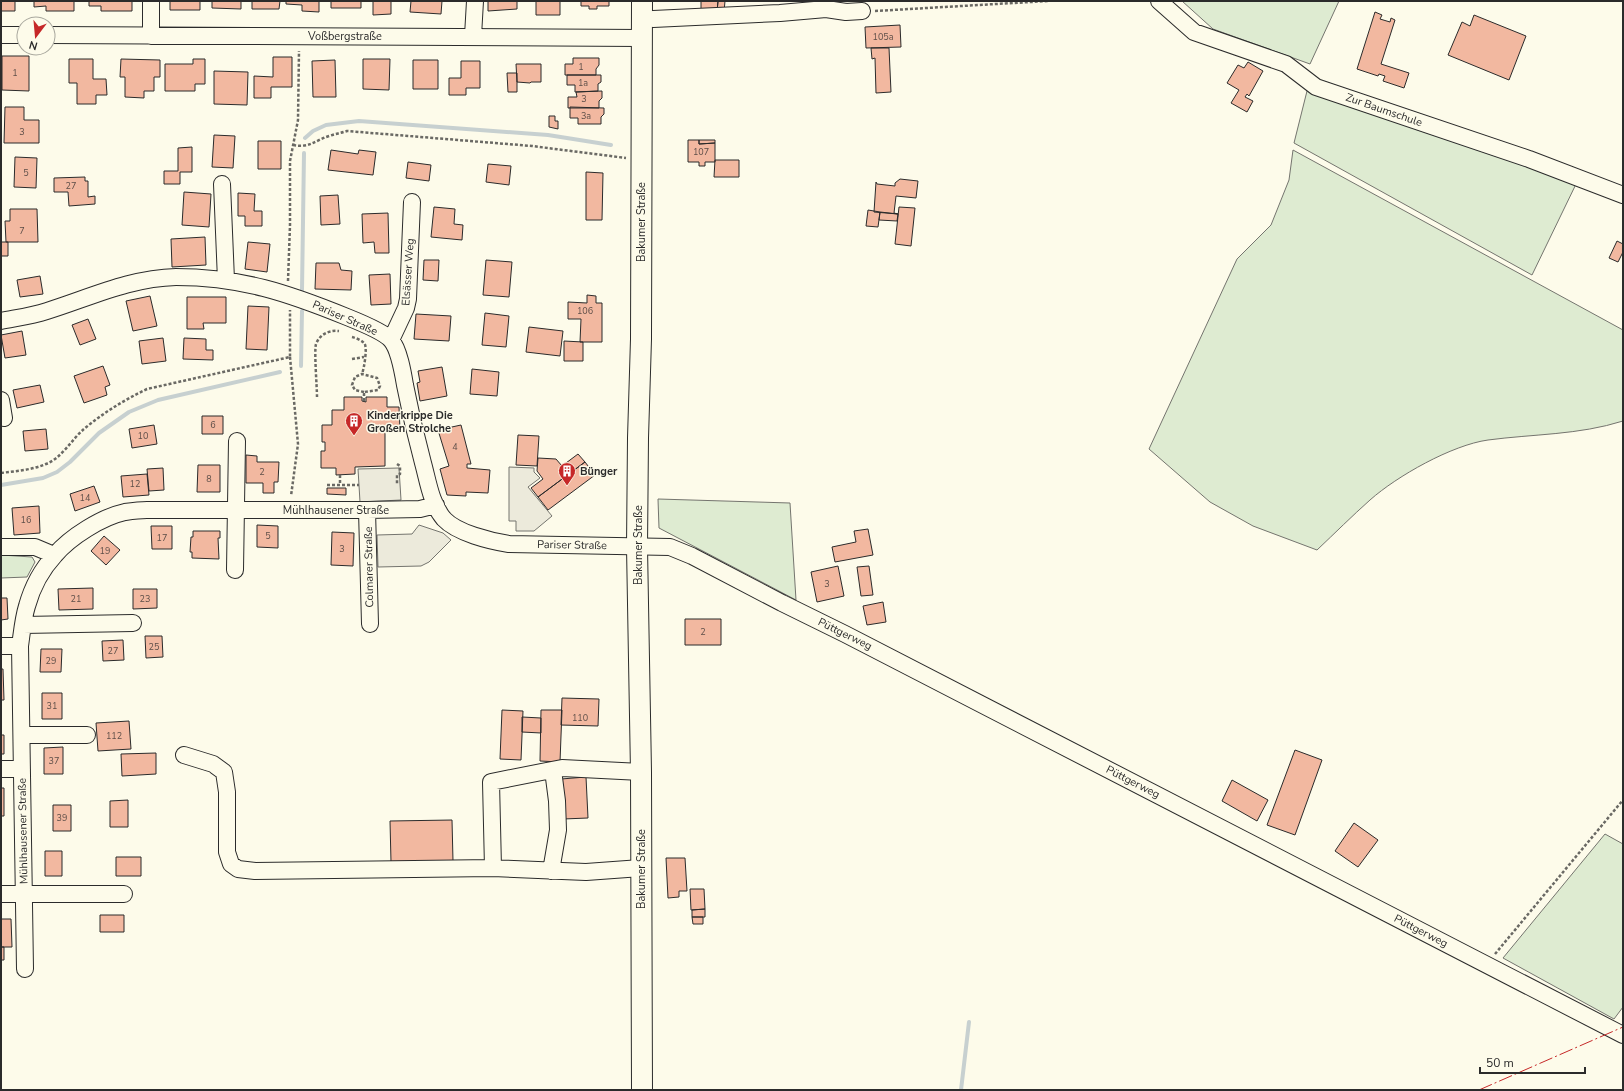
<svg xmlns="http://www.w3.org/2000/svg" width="1624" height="1091" font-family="'Nunito Sans',sans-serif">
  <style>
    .green { fill: #deebd1; stroke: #74746e }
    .parking { fill: #eceadb; stroke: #74746e }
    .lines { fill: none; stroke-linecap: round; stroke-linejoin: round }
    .stream { stroke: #c7d0d0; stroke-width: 4 }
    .building { fill: #f2b8a0; stroke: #2b2b2b }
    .minor-casing { stroke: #2b2b2b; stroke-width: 18 }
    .major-casing { stroke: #2b2b2b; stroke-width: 22 }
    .path { stroke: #6a6964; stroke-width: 2.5; stroke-dasharray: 3 2; stroke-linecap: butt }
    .minor { stroke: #fdfbea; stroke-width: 16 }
    .major { stroke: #fdfbea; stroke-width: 20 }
    .power { stroke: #c62828; stroke-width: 1; stroke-dasharray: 14 3 2 3; stroke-linecap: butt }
    .labels { text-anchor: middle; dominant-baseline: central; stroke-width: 3; stroke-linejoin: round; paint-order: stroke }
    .number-label { font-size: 9px; fill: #5d4e48 }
    .street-label { font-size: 11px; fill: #2b2b2b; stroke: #fdfbea }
    .poi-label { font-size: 11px; font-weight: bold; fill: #2b2b2b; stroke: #fdfbea; text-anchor: start }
  </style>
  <rect width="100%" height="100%" fill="#fdfbea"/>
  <path class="green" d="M1182,1H1339L1310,64L1213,29Z
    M1308,87L1577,182L1532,275L1294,143Z
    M1293,150L1623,330V421C1579,435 1533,434 1488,440C1452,445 1397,476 1370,500C1352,516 1335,533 1317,550L1253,526L1210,502L1149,449L1237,259L1271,225L1289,180Z
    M658,499L790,503L796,600L659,528Z
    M1,555L32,557L35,562L27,577L1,578Z
    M1605,834L1623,844V1007L1614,1019L1503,958Z"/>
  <path class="parking" d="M509,467L534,468V472L540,478L528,487L552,516L534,531H516V521H509Z
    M399,468L401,500L360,502L358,469Z
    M419,525L443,533L451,540L429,562L421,566L378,567L377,535L412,534Z"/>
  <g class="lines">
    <path class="stream" d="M305,138L313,131L326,125L359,121L548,135L611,145
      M302,290L304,153
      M301,366L302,311
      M1,485L43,478L57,472L70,462L99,433L129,412L158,400L280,372
      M961,1090L969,1022"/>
  </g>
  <path class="building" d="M1,1H15V11H1Z
    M34,1H74V11H46V6L34,7Z
    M89,1H132V11H101V6H89Z
    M170,1H200V10H170Z
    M212,1H241V9L212,8Z
    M252,1H280L279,9H252Z
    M286,1H319V12L302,11V5L286,4Z
    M331,1H361V8H331Z
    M373,1H391V14L373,15Z
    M411,1H442L441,14L410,12Z
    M488,1H517V9L488,11Z
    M536,1H560V15H536Z
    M581,1H609V6H597V9H589V6H581Z
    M701,1H718L717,12L701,10Z
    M718,1H725L724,12H717Z
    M1375,12L1382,15L1380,19L1390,22L1391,18L1395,20L1381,64L1409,73L1404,88L1383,81L1385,76L1379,74L1378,76L1357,69Z
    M1474,15L1526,36L1509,80L1448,55L1462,22L1470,26Z
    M900,25L901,47L866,48L865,27Z
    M871,48H889L891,92L876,93L875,58L872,59Z
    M2,56H29V91L2,90Z
    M273,57H292V87H271V98H254V76L273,77Z
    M573,58H599V65L596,69V75H565V64H573Z
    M69,59H93V79H106L107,95H96V104H77V83H69Z
    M121,59L160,60V77H154V91H144V98L125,97V77H120Z
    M193,59H205V84H195V91H165V64H193Z
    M363,59H390L389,90L363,89Z
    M335,60L336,97H313L312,61Z
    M413,60H438V89H413Z
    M461,61H480V88H466V95H449V78H461Z
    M1248,62L1263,71L1249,96L1247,94L1245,97L1253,101L1247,112L1231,103L1239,90L1227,83L1238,65L1244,68Z
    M516,64H541V82H531L530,83L517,82Z
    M214,71L248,72L247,105L214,104Z
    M507,73H517V92H508Z
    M567,75H601V82L598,84V91L575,92V85H567Z
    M602,91V98L599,101V108H568V97H577L576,92Z
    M5,107H24V120H39V143H4Z
    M570,107L604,108V114L601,117V124H578V118H570Z
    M549,116H555V121H558V129L549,127Z
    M214,135L235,136L233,168L212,167Z
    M688,140H699V144L715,143V162H705V166H699V162H688Z
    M699,140H715V143L699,144Z
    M258,141H281V169H258Z
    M192,147V172H180V184H164V171H178V148Z
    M331,150L358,154L359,150L376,152L373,175L328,170Z
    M15,157L37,158L36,188L14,187Z
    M715,160H739V177H714Z
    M408,162L431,165L429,181L406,178Z
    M488,164L511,166L509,185L486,182Z
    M586,172L603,173L602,220H586Z
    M85,177V181H88V197L95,196V204L69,206L68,192H54V178Z
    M900,179L918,181L916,198L896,196L894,213L898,214L874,212L876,182L877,184L895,186V183Z
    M184,192L211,194L209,227L182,225Z
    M238,193L255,194L254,211H262V226H245V216H238Z
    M338,195L340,224L321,225L320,196Z
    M434,207L455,209L454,224L463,225L462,240L431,237Z
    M899,207L915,208L911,246L895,244Z
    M10,209H37L38,242H6L5,221H10Z
    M868,210L880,212L878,227L866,226Z
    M880,212L898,214L897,221L879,220Z
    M388,213L389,253H375L374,242L363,243L362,214Z
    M205,237L206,265L172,267L171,239Z
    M1617,241L1623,244V252L1618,262L1609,258Z
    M1,242H8V256H1Z
    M248,242L270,244L267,272L245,269Z
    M424,260H439L438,281L423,280Z
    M486,260L512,262L509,297L483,295Z
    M316,263H339L341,270L352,271L351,290L315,289Z
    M390,274L391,304L371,305L369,275Z
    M40,276L43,294L20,297L17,280Z
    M587,295L596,296V303H602V342H580L581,319H568V302L587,303Z
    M150,296L157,326L133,331L126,301Z
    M187,297H226V323H203L204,329H187Z
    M248,306L269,307L267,350L246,349Z
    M485,313L509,316L506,347L482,345Z
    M416,314L451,316L449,341L414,339Z
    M88,319L96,339L80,345L72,325Z
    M529,327L563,331L560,356L526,352Z
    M22,331L26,355L5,358L1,335Z
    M163,338L166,361L142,364L139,341Z
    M184,338L206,339V350H213V360L183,359Z
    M564,341L583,342V361H564Z
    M103,366L110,385L105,387L107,395L84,403L74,376Z
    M442,367L447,396L420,401L417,383L420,382L418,371Z
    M472,369L499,372L497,396L470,394Z
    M40,385L44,402L17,408L13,390Z
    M344,397H362V401L366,402V397H387V407H399L400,430H385V466L355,467V474L336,475V468H321V451H325V442H322V425H332V410H344Z
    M202,416H223V434H202Z
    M154,425L157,444L132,448L129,429Z
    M461,425L471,464H467V468L490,470L488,493L466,492V496L447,495L440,469L449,466L438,430Z
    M46,429L48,449L25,451L23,431Z
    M518,435L539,436L537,466L516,465Z
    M578,454L585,462L538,497L531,488L543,479L537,471L538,458L556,459L562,466Z
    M246,455L257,456V462H279L278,482H274V493H263V483H246Z
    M585,462L595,475L548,510L538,497Z
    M198,465H220V492H197Z
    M163,468L164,490L149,491L147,469Z
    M147,474L149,495L123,497L121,476Z
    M94,486L100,502L75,511L70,494Z
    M327,488H346V495L327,494Z
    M39,506L40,533L14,535L12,508Z
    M257,525L278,526V548L257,547Z
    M151,526H172V549H152Z
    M868,529L873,555L835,562L832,547L856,542L854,531Z
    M193,531H220V538H218L219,559L192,558V552H190L191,537H193Z
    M332,532L354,533L353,566L331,565Z
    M104,536L120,550L106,565L91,551Z
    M838,566L844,596L817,602L811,572Z
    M869,566L873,595L861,596L857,567Z
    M93,588V609L59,610L58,589Z
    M133,589H157V608L133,609Z
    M1,598H7L8,619L1,620Z
    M883,602L886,622L867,625L863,606Z
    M685,619H721V645H685Z
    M145,636H162L163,657L146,658Z
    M123,640L124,660L103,661L102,641Z
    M41,649H62L61,672H40Z
    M1,669H3L4,700H1Z
    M42,693H62V719H42Z
    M562,698L599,699L598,726L561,725Z
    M502,710L523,711L521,760L500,759Z
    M541,710H562L560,762L540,761Z
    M522,717L541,718V733L522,732Z
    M129,721L131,749L98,751L96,723Z
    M1,735H4V754H1Z
    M63,747V774H44V748Z
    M1295,750L1322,760L1295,835L1267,825Z
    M156,753V774L122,776L121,754Z
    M586,777L588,818L563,819L561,779Z
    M1232,780L1268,800L1257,821L1222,801Z
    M1,788H4V816H1Z
    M128,800V827H110V801Z
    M53,805H71V831H53Z
    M452,820L453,861L391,862L390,821Z
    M1354,823L1378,840L1358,867L1335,851Z
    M45,851H62V876H45Z
    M116,857H141V876H116Z
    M666,858H685L687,891H679V897L668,898Z
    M690,889H704L705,909L691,910Z
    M705,909V917H692V910Z
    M100,915H124V932H100Z
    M692,917H703V924H693Z
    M1,919H11L12,947H1Z
    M1,947H4V960H1Z"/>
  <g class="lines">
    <g class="minor-casing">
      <path id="minor" d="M151,1V36
        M1159,1L1194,32L1286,64L1316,87L1529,159L1623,195
        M653,19L780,13L826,9L846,12L862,11
        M1,35H24
        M48,35L642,38
        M473,36L475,1
        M222,184L226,280
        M1,321C16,318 32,316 47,311C89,298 130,278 176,277C241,277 288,293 347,317C357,321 384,332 391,340C399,349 403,373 405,385C410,411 416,437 423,463C428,481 431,504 444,519C457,533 490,541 509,544L670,547L692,556L782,603L845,634L1623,1035
        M391,340L406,308L408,299L412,202
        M1,400L4,418
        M367,510L370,624
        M1,547H35L54,555
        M235,570L237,441
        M23,625L133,623
        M1,646H20
        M22,735H87
        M184,755L213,764L224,772L227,792V852L231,864L238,869L255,871L493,868L586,872L641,868
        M1,769H22
        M493,868L491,782L562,768L641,772
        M551,871L558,830L557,801L553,770
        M1,894H124
        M25,969L20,646C22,632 23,619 27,606C32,588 42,569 55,555C70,537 102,517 125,512C132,511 140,510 147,510H367L420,509L436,505"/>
    </g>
    <g class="major-casing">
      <path id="major" d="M642,1090L641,772L637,547L638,438L641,339L642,1"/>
    </g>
    <path class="path" d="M875,11L1048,1
      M293,145C310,148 314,141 329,136C335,134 341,133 347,131L532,146L626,158
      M288,281L290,225V161L298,120L299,51
      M352,337C356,338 361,340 364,343C368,346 364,369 362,374
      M290,357L298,444L291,496
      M352,359L364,357
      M364,392L355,390L352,385L355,377L362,374L377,378L380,386L378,390L364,392V401
      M317,397C317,387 314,351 316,344C320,334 329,330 339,331
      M397,464L400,466V474L397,475V485
      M1,473C16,471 32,470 46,464C62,458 72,439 84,429C103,413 124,400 147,389L290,357V310
      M340,475V485
      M327,485H359
      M1495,954L1623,800"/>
    <use href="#minor" class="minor"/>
    <use href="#major" class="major"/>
    <path class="power" d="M1479,1090L1623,1027"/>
  </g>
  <defs>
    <g id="building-pin" transform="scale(0.9)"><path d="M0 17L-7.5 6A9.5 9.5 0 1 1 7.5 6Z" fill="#c62828" stroke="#fdfbea"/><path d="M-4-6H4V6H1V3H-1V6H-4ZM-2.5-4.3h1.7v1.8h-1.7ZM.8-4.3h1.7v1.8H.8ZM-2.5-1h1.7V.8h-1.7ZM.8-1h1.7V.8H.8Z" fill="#fff"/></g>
  </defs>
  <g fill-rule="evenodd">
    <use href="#building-pin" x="354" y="421"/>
    <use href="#building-pin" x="567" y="471"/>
  </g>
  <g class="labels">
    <g class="number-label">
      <text x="883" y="37">105a</text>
      <text x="581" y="67">1</text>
      <text x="15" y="73">1</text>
      <text x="583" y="83">1a</text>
      <text x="584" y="99">3</text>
      <text x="586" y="116">3a</text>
      <text x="22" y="132">3</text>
      <text x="701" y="152">107</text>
      <text x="26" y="173">5</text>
      <text x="71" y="186">27</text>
      <text x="22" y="231">7</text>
      <text x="585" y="311">106</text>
      <text x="213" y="425">6</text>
      <text x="143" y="436">10</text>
      <text x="455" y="447">4</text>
      <text x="262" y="472">2</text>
      <text x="209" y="479">8</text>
      <text x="135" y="484">12</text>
      <text x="85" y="498">14</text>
      <text x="26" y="520">16</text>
      <text x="268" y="536">5</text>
      <text x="162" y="538">17</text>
      <text x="342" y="549">3</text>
      <text x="105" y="551">19</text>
      <text x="827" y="584">3</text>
      <text x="76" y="599">21</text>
      <text x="145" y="599">23</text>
      <text x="703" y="632">2</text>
      <text x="154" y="647">25</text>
      <text x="113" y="651">27</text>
      <text x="51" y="661">29</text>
      <text x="52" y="706">31</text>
      <text x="580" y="718">110</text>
      <text x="114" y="736">112</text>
      <text x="54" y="761">37</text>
      <text x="62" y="818">39</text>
    </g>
    <g class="street-label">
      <text x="345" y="36">Voßbergstraße</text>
      <text transform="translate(1384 110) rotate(19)">Zur Baumschule</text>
      <text transform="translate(641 222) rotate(-90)">Bakumer Straße</text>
      <text transform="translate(408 272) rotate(-86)">Elsässer Weg</text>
      <text transform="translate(345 318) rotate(24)">Pariser Straße</text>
      <text x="336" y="510">Mühlhausener Straße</text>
      <text transform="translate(572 545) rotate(1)">Pariser Straße</text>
      <text transform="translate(638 545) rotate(-90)">Bakumer Straße</text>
      <text transform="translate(369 567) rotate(-91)">Colmarer Straße</text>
      <text transform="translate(845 634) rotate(26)">Püttgerweg</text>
      <text transform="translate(1133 782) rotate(27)">Püttgerweg</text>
      <text transform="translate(23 831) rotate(-91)">Mühlhausener Straße</text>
      <text transform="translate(641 869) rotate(-90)">Bakumer Straße</text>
      <text transform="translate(1421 931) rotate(27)">Püttgerweg</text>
    </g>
    <g class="poi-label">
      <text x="367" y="415">Kinderkrippe Die<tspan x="367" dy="13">Großen Strolche</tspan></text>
      <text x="580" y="471">Bünger</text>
    </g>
  </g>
  <rect width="1624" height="1091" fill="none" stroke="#2b2b2b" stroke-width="4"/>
  <g transform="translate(36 36) rotate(196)"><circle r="19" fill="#fdfbea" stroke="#a9a89e"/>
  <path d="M0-3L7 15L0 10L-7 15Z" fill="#c62828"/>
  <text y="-6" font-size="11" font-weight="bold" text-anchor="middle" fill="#2b2b2b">N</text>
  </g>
  <path d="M1480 1067v6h105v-6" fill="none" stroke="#2b2b2b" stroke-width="2"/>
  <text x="1486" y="1067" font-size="12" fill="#2b2b2b" stroke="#fdfbea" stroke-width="3" paint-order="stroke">50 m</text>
</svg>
